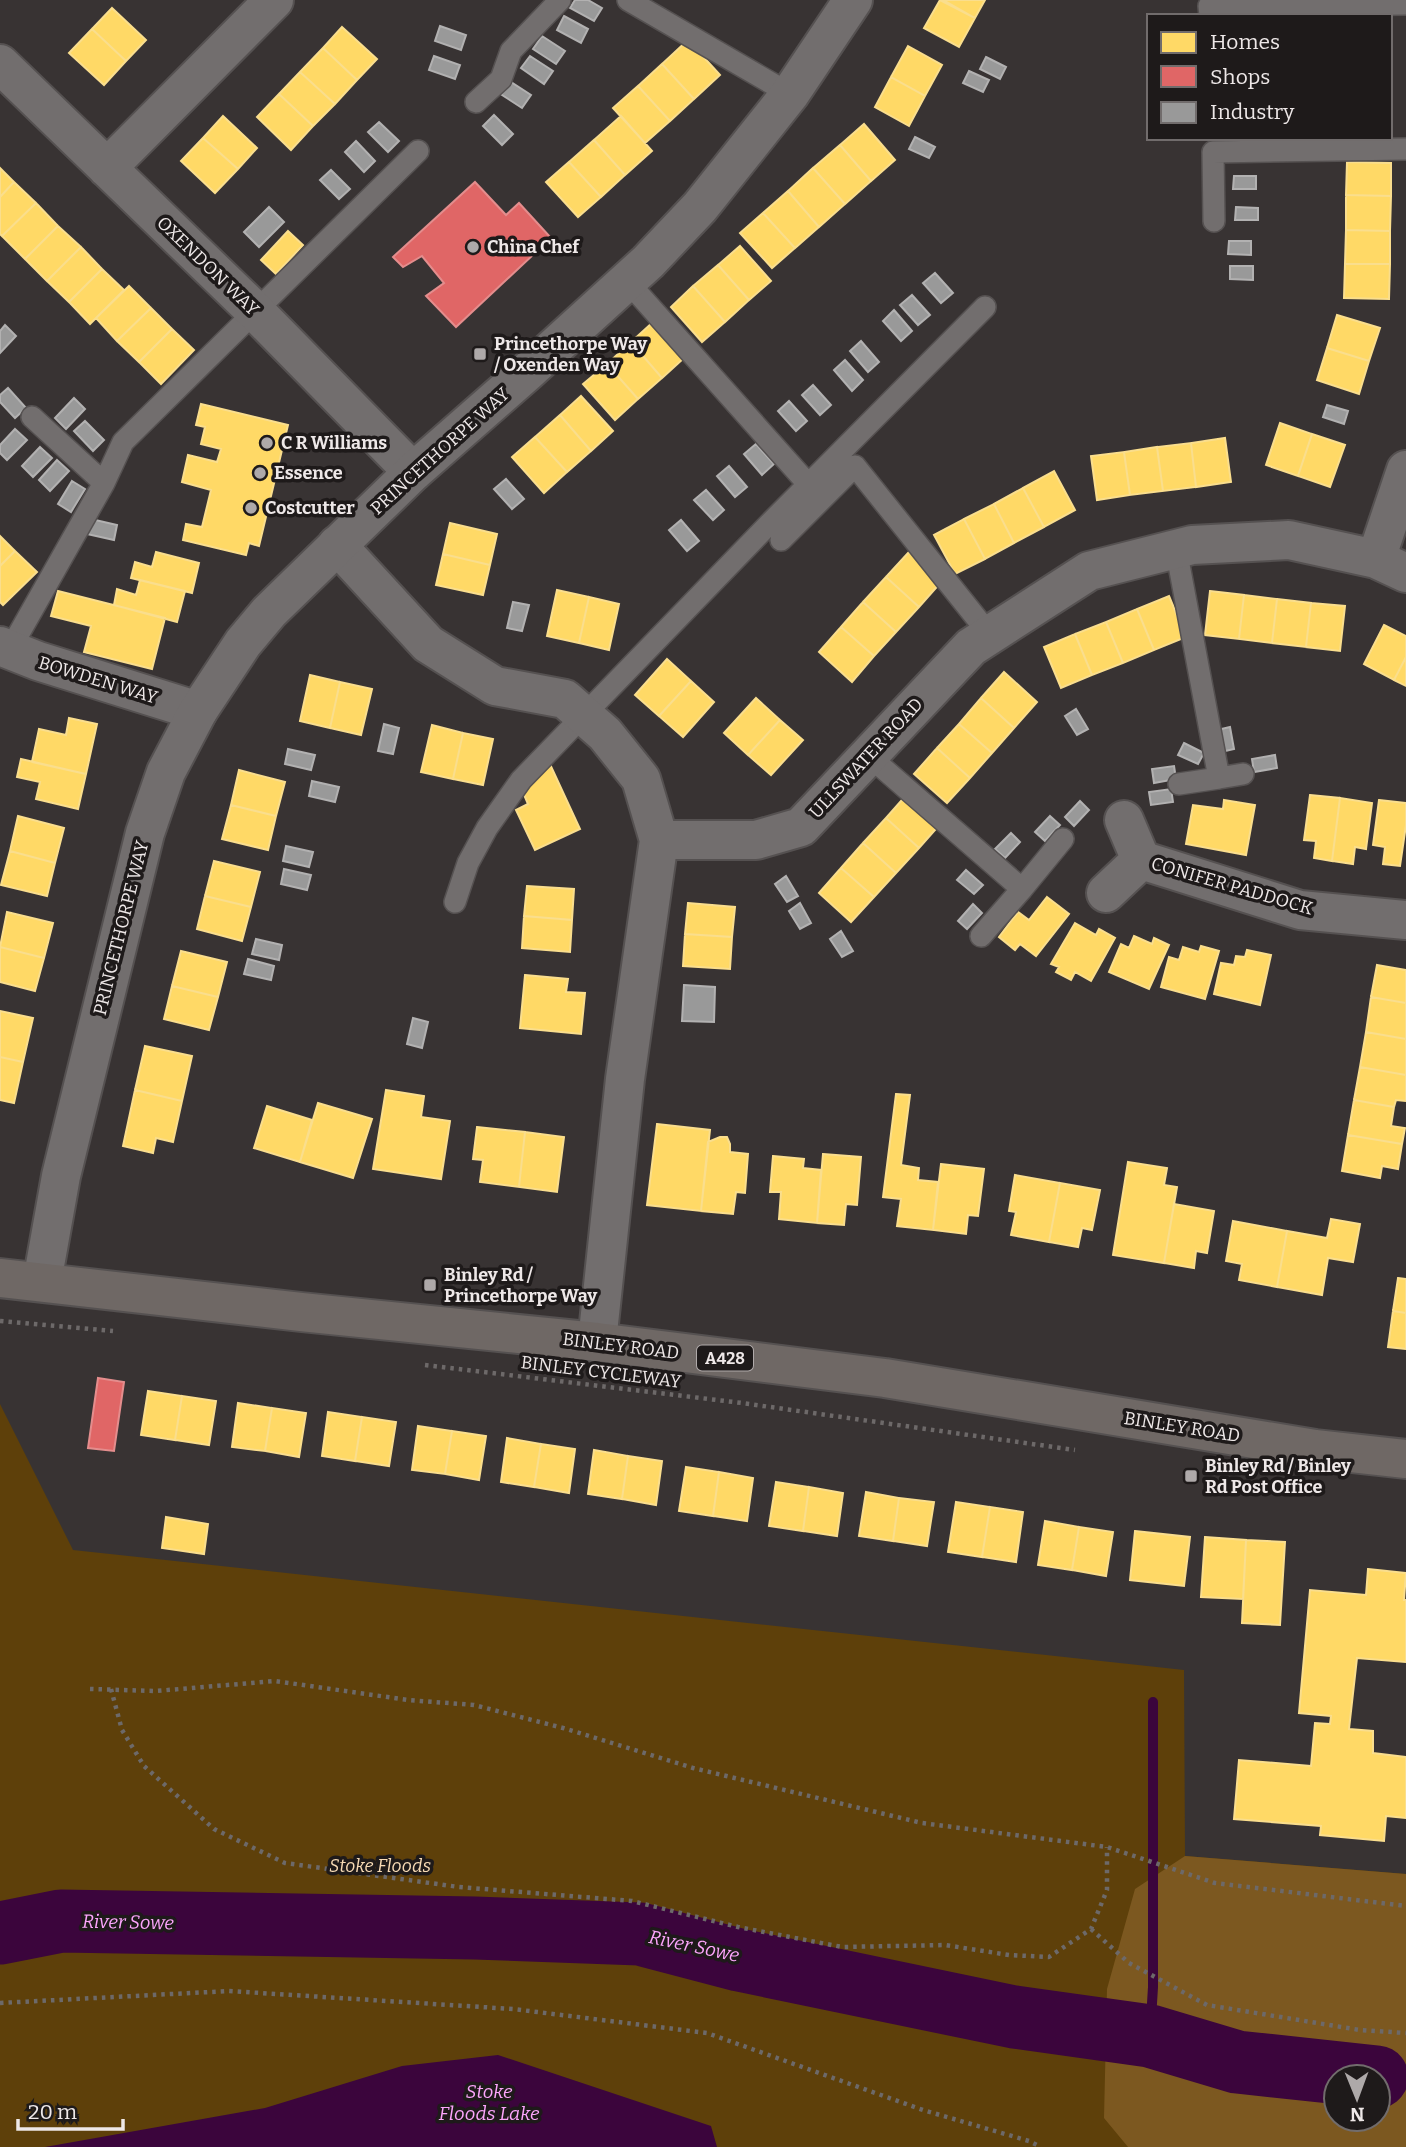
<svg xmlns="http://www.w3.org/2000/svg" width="1406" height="2147" font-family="Bitter,serif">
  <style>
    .green { fill: #5e400a; fill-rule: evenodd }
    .forest { fill: #7c5820; fill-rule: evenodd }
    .water { fill: #3b053c }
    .homes { fill: #ffd966; stroke: #fade8d; stroke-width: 2 }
    .shops { fill: #e06666; stroke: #e48d8d; stroke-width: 2 }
    .industry { fill: #999; stroke: #b2b1b1; stroke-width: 2 }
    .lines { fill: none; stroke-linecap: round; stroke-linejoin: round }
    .stream { stroke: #3b053c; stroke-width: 10 }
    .river { stroke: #3b053c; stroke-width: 63 }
    .service-casing { stroke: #555151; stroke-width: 24 }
    .minor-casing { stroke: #555151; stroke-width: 42 }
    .tertiary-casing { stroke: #555151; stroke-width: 42 }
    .primary-casing { stroke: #555151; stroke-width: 42 }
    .path { stroke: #6d6969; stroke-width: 4.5; stroke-dasharray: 3.5 5; stroke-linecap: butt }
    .service { stroke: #726e6e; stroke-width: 21 }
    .minor { stroke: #726e6e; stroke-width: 38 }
    .tertiary { stroke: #726e6e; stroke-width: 38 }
    .primary { stroke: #6f6865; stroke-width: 38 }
    .poi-dot { fill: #aea9a9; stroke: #1e1a1a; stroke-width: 2.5 }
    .labels { text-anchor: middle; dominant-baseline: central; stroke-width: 7; stroke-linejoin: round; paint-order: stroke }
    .shield { fill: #1e1a1a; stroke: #b0aaaa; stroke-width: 2 }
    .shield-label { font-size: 16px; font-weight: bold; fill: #eee8e8 }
    .poi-label { font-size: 18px; font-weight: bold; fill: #eee8e8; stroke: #1e1a1a; text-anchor: start }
    .street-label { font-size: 18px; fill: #eee8e8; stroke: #1e1a1a }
    .park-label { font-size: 18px; font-style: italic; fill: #f8dbb5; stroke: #1e1a1a }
    .water-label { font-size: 19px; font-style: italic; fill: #fca5fc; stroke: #1e1a1a }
  </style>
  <rect width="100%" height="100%" fill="#383333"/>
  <path class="green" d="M0,1404L73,1550L1184,1670L1185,1856L1406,1874V2147H0ZM1336,2077H1378V2119H1336Z"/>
  <path class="forest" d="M1185,1856L1406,1874V2147H1128L1104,2118L1107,1989L1135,1889ZM1336,2077H1378V2119H1336Z"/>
  <path class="water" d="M498,2055L711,2126L717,2147H45L265,2108L402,2066Z"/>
  <path class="homes" d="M940,0L975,18L959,47L924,28Z
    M943,0H985L975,18Z
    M112,8L146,40L126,61L92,29Z
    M342,27L377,59L357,80L323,48Z
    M92,29L126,61L104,85L69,53Z
    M688,40L720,75L694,99L662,64Z
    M908,46L942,65L925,96L891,77Z
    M323,48L357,80L335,104L300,72Z
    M662,64L694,99L670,121L638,86Z
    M300,72L335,104L313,126L279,94Z
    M891,77L925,96L909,126L875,107Z
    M638,86L670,121L645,143L613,108Z
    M279,94L313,126L291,150L257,117Z
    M223,116L257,148L238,169L203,138Z
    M621,116L652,151L625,175L594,140Z
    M864,124L895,160L871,181L840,145Z
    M203,138L238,169L215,193L181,161Z
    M594,140L625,175L601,197L569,162Z
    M840,145L871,181L845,204L813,168Z
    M569,162L601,197L578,217L546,182Z
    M1347,162L1391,163V196L1346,195Z
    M0,168L14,182L0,197Z
    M813,168L845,204L819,227L788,191Z
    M14,182L36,203L2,236L0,234V197Z
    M788,191L819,227L795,248L763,213Z
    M1346,195L1391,196L1390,231L1346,230Z
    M36,203L58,226L25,259L2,236Z
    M763,213L795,248L772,268L740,233Z
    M58,226L81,247L47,281L25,259Z
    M1346,230L1390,231V264H1345Z
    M288,231L303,245L276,274L261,260Z
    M740,246L771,281L749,300L718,265Z
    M81,247L102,269L69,302L47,281Z
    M1345,264H1390L1389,299L1344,298Z
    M718,265L749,300L725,322L693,286Z
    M102,269L124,290L90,324L69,302Z
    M129,286L151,308L117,341L96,318Z
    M693,286L725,322L702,342L671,307Z
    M151,308L172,329L139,362L117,341Z
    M1337,315L1380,328L1369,361L1327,348Z
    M652,323L684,358L662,378L631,342Z
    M172,329L194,350L161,384L139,362Z
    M631,342L662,378L638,399L607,364Z
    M1327,348L1369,361L1359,394L1317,380Z
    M607,364L638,399L615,420L583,384Z
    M581,396L613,431L591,451L560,415Z
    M201,404L288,425L259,546L249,543L246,555L183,540L186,524L202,527L211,490L182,482L188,455L217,462L221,449L201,444L205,427L196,425Z
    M560,415L591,451L567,472L535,437Z
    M1280,423L1312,434L1298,476L1266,465Z
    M1312,434L1345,445L1330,487L1298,476Z
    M535,437L567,472L544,493L512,457Z
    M1225,438L1231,482L1196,487L1191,443Z
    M1191,443L1196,487L1163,491L1157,447Z
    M1157,447L1163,491L1130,495L1124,452Z
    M1124,452L1130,495L1097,500L1091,456Z
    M1054,471L1075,510L1044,527L1023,488Z
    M1023,488L1044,527L1014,543L994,504Z
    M994,504L1014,543L985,559L964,519Z
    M964,519L985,559L955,574L934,535Z
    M450,523L497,534L490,565L443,554Z
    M0,536L15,551L0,566Z
    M15,551L37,572L3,605L0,602V566Z
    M156,552L199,563L192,593L131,578L135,562L152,567Z
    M909,552L942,581L919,607L886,577Z
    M443,554L490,565L483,595L436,585Z
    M886,577L919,607L896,632L863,602Z
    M140,580L185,591L177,622L114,605L117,589L136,595Z
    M557,590L589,597L579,643L547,636Z
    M58,591L165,618L152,669L84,652L91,626L51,616Z
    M1210,591L1244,595L1239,639L1205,635Z
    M1244,595L1277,599L1272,643L1239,639Z
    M1169,596L1186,637L1154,650L1137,609Z
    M589,597L619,604L609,650L579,643Z
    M1277,599L1311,603L1306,647L1272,643Z
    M863,602L896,632L874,656L841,627Z
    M1311,603L1345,606L1340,651L1306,647Z
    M1137,609L1154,650L1123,663L1106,622Z
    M1106,622L1123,663L1092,675L1075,634Z
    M1384,625L1406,636V657L1394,680L1364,664Z
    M841,627L874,656L852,682L819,652Z
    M1075,634L1092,675L1061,688L1044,647Z
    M1406,657V686L1394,680Z
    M667,659L691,681L659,716L635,695Z
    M1004,672L1037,702L1014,728L981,698Z
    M310,675L340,682L330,728L300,721Z
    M691,681L714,702L683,737L659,716Z
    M340,682L372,689L361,735L330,728Z
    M756,698L780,720L748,755L724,733Z
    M981,698L1014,728L992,753L959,724Z
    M69,718L97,724L86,774L32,762L39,729L66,735Z
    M780,720L803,740L771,775L748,755Z
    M959,724L992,753L970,778L937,748Z
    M432,725L463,733L453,779L421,772Z
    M463,733L493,739L483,785L453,779Z
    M937,748L970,778L947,803L914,774Z
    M21,759L86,774L78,809L36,799L40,782L17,777Z
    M549,762L580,829L535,850L516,810L528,804L522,790Z
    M239,770L285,782L276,816L231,805Z
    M909,792L942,822L919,848L886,818Z
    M1310,795L1340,798L1332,861L1314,858L1316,841L1304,840Z
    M1340,798L1372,803L1366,849L1355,847L1353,864L1332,861Z
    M1224,800L1255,805L1246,855L1186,844L1193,805L1223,809Z
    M1379,800L1406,803V825L1400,866L1383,864L1385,847L1373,845Z
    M231,805L276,816L268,850L222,839Z
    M18,816L64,828L55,863L10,851Z
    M886,818L919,848L896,873L863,843Z
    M863,843L896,873L874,897L841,868Z
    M10,851L55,863L47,896L1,885Z
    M214,861L260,872L251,907L205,896Z
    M841,868L874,897L851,922L819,893Z
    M527,886L574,889L572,920L524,916Z
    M205,896L251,907L242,941L197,929Z
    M1047,897L1069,914L1036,956L1020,944L1015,950L999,937L1018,912L1029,920Z
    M688,903L735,907L732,937L685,934Z
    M7,912L53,923L44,958L0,947Z
    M524,916L572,920L570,952L522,948Z
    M1075,923L1096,935L1099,929L1115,938L1091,981L1075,972L1071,980L1056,972L1059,967L1051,964Z
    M685,934L732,937L730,969L683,966Z
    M1134,936L1152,944L1154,938L1169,945L1149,989L1109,972L1121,944L1129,948Z
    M1201,946L1219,951L1205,999L1161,987L1169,957L1179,960L1183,947L1199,952Z
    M0,947L44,958L35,991L0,982Z
    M1247,950L1271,955L1260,1005L1214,994L1221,963L1234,965L1236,956L1245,957Z
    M181,951L227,962L218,997L172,986Z
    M1377,965L1406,970V1003L1371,997Z
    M525,975L568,979L566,992L585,993L581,1034L520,1028Z
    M172,986L218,997L209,1030L164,1019Z
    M1371,997L1406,1003V1039L1366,1032Z
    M0,1011L33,1018L23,1062L0,1057Z
    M1366,1032L1406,1039V1075L1360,1067Z
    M145,1046L192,1056L182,1101L135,1090Z
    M0,1057L23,1062L14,1103L0,1100Z
    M1360,1067L1406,1075V1101L1396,1100L1394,1107L1354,1100Z
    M135,1090L182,1101L173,1142L156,1138L153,1153L123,1146Z
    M386,1090L424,1096L421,1117L450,1121L441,1179L373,1169Z
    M896,1094L910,1095L901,1165L919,1168L918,1180L938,1182L933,1230L897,1226L901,1199L883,1197Z
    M1354,1100L1394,1107L1391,1126L1405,1128L1402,1144L1348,1135Z
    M318,1103L372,1119L353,1178L300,1162Z
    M267,1106L312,1120L300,1162L254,1148Z
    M657,1124L710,1130L701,1211L647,1205Z
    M477,1127L525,1132L519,1187L480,1182L483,1160L473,1159Z
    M525,1132L564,1137L557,1192L519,1187Z
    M1348,1135L1402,1144L1398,1169L1382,1166L1380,1178L1342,1171Z
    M720,1137H727L730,1144V1152L748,1154L745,1193L736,1192L733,1214L701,1211L708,1142Z
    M823,1154L861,1157L857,1205L846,1204L844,1225L817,1223Z
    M773,1156L804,1159L803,1168L821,1170L817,1223L779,1219L781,1192H770Z
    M1128,1162L1167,1168L1164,1185L1177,1187L1164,1263L1113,1255Z
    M941,1164L984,1169L978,1216L968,1215L966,1234L933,1230Z
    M1015,1175L1060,1183L1049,1242L1011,1235L1016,1212L1009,1211Z
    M1060,1183L1100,1190L1092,1230L1082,1228L1078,1247L1049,1242Z
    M1174,1204L1214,1211L1207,1253L1196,1251L1194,1268L1164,1263Z
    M1331,1219L1360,1224L1353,1262L1328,1258L1322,1295L1277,1287L1287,1231L1327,1238Z
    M1233,1221L1287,1231L1277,1287L1239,1280L1242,1264L1226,1261Z
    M1398,1278L1406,1279V1313L1393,1311Z
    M1393,1311L1406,1313V1349L1388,1347Z
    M148,1391L182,1396L175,1440L141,1435Z
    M182,1396L216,1401L209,1445L175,1440Z
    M238,1403L272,1408L265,1451L232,1447Z
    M272,1408L306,1413L299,1457L265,1451Z
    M328,1412L362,1417L355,1461L322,1456Z
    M362,1417L396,1422L389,1466L355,1461Z
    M418,1426L452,1431L445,1474L412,1470Z
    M452,1431L486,1436L479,1480L445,1474Z
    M507,1438L541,1444L534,1487L501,1482Z
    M541,1444L575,1449L569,1493L534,1487Z
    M594,1450L628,1456L622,1499L588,1494Z
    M628,1456L662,1461L656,1505L622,1499Z
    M686,1467L719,1472L713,1516L679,1511Z
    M719,1472L753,1478L747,1521L713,1516Z
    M776,1482L809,1487L803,1531L769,1526Z
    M809,1487L843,1493L837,1536L803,1531Z
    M866,1492L899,1498L893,1541L859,1536Z
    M899,1498L934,1502L927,1546L893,1541Z
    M956,1502L990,1507L982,1557L948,1552Z
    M990,1507L1023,1512L1016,1562L982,1557Z
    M166,1517L208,1524L204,1554L162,1548Z
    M1045,1521L1079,1527L1072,1570L1038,1565Z
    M1079,1527L1113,1532L1106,1576L1072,1570Z
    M1135,1531L1190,1537L1184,1586L1130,1580Z
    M1205,1537L1246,1540L1243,1599L1201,1597Z
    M1246,1540L1285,1542L1280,1625L1242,1623Z
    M1368,1569L1406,1573L1404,1600H1406V1662L1357,1658L1349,1729L1373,1731V1753L1406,1757V1818L1386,1816L1384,1841L1320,1835L1321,1826L1234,1819L1239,1760L1311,1766L1315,1723L1330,1724L1331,1716L1299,1713L1310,1590L1366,1595Z"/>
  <path class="shops" d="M475,182L506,215L519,203L551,238L456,327L426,296L444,283L422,256L403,267L393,257Z
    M98,1378L124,1382L114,1451L88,1448Z"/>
  <path class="industry" d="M575,0H588L602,8L594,21L570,8Z
    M564,16L588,29L581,43L557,30Z
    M440,26L466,35L461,50L435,41Z
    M542,36L565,51L556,64L533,49Z
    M434,56L460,65L455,79L429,70Z
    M530,56L553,71L544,84L521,68Z
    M986,57L1006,67L1000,79L980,69Z
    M969,71L989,80L983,92L963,83Z
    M508,80L531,95L522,108L499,93Z
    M494,115L513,134L502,145L483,126Z
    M379,122L399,141L388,152L368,132Z
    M915,137L935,147L929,158L909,149Z
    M356,141L375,161L364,172L345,152Z
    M331,170L350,189L339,199L320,180Z
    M1234,176H1256V189H1233Z
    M269,207L284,222L259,247L244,232Z
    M1236,207L1258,208V220H1235Z
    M1229,241H1251V255L1228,254Z
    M1230,266H1253V280L1230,279Z
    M935,273L953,293L941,303L923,283Z
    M912,295L930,315L918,325L900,305Z
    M894,310L912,331L901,341L883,321Z
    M5,325L16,336L0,353V331Z
    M861,341L879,362L868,372L850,351Z
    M845,360L863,380L852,391L834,370Z
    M813,385L831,405L820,415L802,395Z
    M8,388L26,408L15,418L0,402V395Z
    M74,398L85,409L66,429L55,418Z
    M789,401L807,421L796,431L778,411Z
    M1327,405L1348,411L1344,424L1323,417Z
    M85,421L104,440L93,451L74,431Z
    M15,429L27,440L7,460L0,453V445Z
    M756,444L774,464L762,475L744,454Z
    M40,447L52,458L33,477L22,466Z
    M57,460L69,471L50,491L39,480Z
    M729,466L747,487L735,497L717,476Z
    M506,479L524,499L512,509L494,489Z
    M72,481L85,489L71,512L58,504Z
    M706,490L724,510L713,520L694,500Z
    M91,519L117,525L114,540L87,534Z
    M681,520L699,541L687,551L669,530Z
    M513,602L529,605L522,631L507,628Z
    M1076,709L1088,729L1077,735L1065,716Z
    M384,724L399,728L393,754L378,751Z
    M1230,727L1234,749L1221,752L1217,730Z
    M1184,743L1204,753L1198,764L1178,755Z
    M288,749L315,755L311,770L285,764Z
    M1275,755L1277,768L1254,772L1252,759Z
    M1174,766L1176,779L1154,783L1152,769Z
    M312,781L339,787L335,802L309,796Z
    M1171,789L1173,802L1151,805L1149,792Z
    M1080,801L1089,810L1074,826L1065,817Z
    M1050,816L1060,825L1045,841L1035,832Z
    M1011,833L1020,842L1005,858L995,849Z
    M286,846L313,852L309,867L283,861Z
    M284,869L311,875L307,890L281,884Z
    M966,870L983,885L974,894L957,880Z
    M786,876L798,896L787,902L775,884Z
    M800,903L811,923L800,929L789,911Z
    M973,904L982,913L967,929L958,921Z
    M841,931L853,951L842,957L830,939Z
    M256,939L282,945L279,960L252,954Z
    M248,959L274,966L271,980L244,974Z
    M684,985L715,987L714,1022L682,1021Z
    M413,1018L428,1022L422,1048L407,1044Z"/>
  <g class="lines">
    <path class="stream" d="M1150,2036L1153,1987V1702"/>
    <path class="river" d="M0,1933L61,1921L475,1928L640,1934L739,1960L1014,2017L1150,2036L1237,2062L1377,2077"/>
    <g class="service-casing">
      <path id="service" d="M628,0L790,94
        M1210,16L1209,6L1406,4
        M476,102L501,79L511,51L560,0
        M1214,221L1213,152L1406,149
        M627,281L808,484
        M32,417L104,483L123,442L418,151
        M781,540L855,466L990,635
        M1176,549L1219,778L1179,784
        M9,651L104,483
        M869,756L1022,889L981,936
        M1219,778L1243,774
        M1022,889L1063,839
        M455,902L468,863L487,828L521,780L769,524L985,307"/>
    </g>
    <g class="minor-casing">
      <path id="minor" d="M0,64L255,311L413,472
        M107,168L274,0
        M337,545L428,644L495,686L565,699L605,734L641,779L659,840L625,1079L597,1342
        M1376,559L1406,470
        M0,646L38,661L198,711
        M659,840H756L801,827L971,647L1089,571L1192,545L1289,540L1376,559L1406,573
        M1141,860L1300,910L1406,920
        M1106,893L1141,860L1124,820"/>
    </g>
    <g class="tertiary-casing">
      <path id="tertiary" d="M42,1282L61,1176L145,833L166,772L198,711L243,643L269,612L413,472L527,372L648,262L700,207L790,94L853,0"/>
    </g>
    <g class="primary-casing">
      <path id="primary" d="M0,1278L301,1312L597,1342L885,1378L1315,1449L1406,1459"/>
    </g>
    <path class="path" d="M0,1321L113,1331
      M425,1365L742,1403L1075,1450
      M90,1689L156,1691L275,1681L408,1700L474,1705L563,1728L693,1768L922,1823L1107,1847L1215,1883L1406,1906
      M111,1689L122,1730L144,1766L214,1829L285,1863L459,1887L632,1901L738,1927L842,1947L945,1945L1009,1955L1049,1957L1091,1929L1107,1890V1847
      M1091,1929L1129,1963L1207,2005L1360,2030L1406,2033
      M0,2003L229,1991L513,2009L707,2033L923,2110L1029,2141L1041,2147"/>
    <use href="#service" class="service"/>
    <use href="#minor" class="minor"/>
    <use href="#tertiary" class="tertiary"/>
    <use href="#primary" class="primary"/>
  </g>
  <g class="poi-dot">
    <circle cx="473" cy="247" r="7"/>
    <rect x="473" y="347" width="14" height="14" rx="3.5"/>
    <circle cx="267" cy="443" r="7"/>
    <circle cx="260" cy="473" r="7"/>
    <circle cx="251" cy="508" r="7"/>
    <rect x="423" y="1278" width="14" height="14" rx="3.5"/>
    <rect x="1184" y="1469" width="14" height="14" rx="3.5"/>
  </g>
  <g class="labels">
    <rect class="shield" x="697" y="1345.5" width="56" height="25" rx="5"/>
    <g class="shield-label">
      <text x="725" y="1358">A428</text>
    </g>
    <g class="poi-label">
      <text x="487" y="247">China Chef</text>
      <text x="494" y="344">Princethorpe Way<tspan x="494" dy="21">/ Oxenden Way</tspan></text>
      <text x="281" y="443">C R Williams</text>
      <text x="274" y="473">Essence</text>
      <text x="265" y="508">Costcutter</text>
      <text x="444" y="1275">Binley Rd /<tspan x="444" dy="21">Princethorpe Way</tspan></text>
      <text x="1205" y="1466">Binley Rd / Binley<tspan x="1205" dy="21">Rd Post Office</tspan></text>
    </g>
    <g class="street-label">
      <text transform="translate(208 266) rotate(44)">OXENDON WAY</text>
      <text transform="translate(440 451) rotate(-42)">PRINCETHORPE WAY</text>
      <text transform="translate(98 680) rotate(17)">BOWDEN WAY</text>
      <text transform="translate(866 758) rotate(-47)">ULLSWATER ROAD</text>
      <text transform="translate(1232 886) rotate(16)">CONIFER PADDOCK</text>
      <text transform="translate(121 928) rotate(-76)">PRINCETHORPE WAY</text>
      <text transform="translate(621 1346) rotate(7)">BINLEY ROAD</text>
      <text transform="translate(601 1372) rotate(7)">BINLEY CYCLEWAY</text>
      <text transform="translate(1182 1427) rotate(9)">BINLEY ROAD</text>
    </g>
    <g class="park-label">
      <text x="380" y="1866">Stoke Floods</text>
    </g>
    <g class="water-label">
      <text transform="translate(128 1922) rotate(1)">River Sowe</text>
      <text transform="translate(694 1946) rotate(12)">River Sowe</text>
      <text x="489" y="2091">Stoke<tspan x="489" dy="22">Floods Lake</tspan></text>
    </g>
  </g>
  <rect x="1147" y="14" width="245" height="126" fill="#1e1a1a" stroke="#716c6c" stroke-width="2"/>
  <rect x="1161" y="32" width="35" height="21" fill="#ffd966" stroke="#716c6c" stroke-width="2"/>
  <text x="1210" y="49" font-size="21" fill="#eee8e8">Homes</text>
  <rect x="1161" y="66" width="35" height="21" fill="#e06666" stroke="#716c6c" stroke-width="2"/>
  <text x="1210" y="84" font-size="21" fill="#eee8e8">Shops</text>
  <rect x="1161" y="102" width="35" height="21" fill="#999999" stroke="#716c6c" stroke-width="2"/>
  <text x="1210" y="119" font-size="21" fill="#eee8e8">Industry</text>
  <g transform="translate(1357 2098) rotate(179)"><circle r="33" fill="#1e1a1a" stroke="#716c6c" stroke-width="2"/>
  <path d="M0-5L12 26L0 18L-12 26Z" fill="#aea9a9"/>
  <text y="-10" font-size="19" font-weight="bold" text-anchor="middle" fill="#eee8e8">N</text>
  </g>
  <path d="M18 2119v10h105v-10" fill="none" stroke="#eee8e8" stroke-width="3.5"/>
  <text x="28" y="2119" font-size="21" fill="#eee8e8" stroke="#1e1a1a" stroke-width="5" paint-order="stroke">20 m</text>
</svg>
